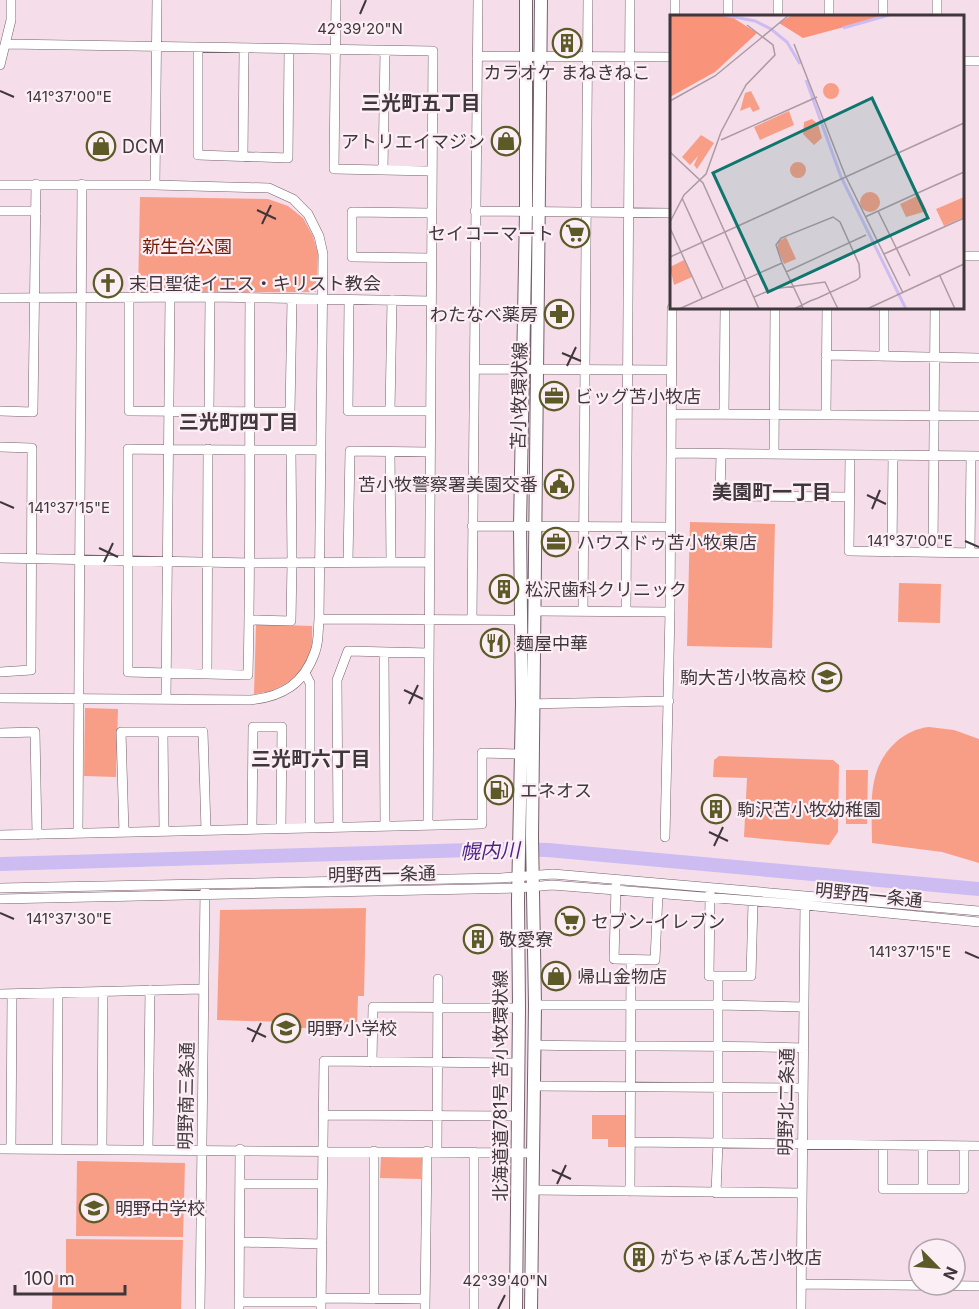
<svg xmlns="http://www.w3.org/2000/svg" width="979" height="1309" font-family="Inter,'Noto Sans JP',sans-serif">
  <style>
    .green { fill: #f99e86 }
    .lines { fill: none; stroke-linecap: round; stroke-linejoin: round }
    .river { stroke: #ccbcf2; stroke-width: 14 }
    .minor-casing { stroke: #75616b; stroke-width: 10 }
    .major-casing { stroke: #75616b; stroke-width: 14 }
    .minor { stroke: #fff; stroke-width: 9 }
    .major { stroke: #fff; stroke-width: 12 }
    .ticks { fill: none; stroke: #3f373b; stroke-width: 2 }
    .labels { text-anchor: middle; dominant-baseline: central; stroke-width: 4.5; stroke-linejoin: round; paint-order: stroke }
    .poi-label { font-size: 18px; fill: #3f373b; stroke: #fceef5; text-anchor: start }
    .park-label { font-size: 18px; fill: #721900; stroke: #fceef5 }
    .street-label { font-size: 18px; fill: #3f373b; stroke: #fceef5 }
    .neighbourhood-label { font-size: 20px; font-weight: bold; fill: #3f373b; stroke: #fceef5 }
    .water-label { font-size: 20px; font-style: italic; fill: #4e2288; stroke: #fceef5 }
    .inset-river { fill: none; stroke: #ccbcf2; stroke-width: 3 }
    .inset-road { fill: none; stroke: #ac9ba3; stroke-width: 1.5 }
    .view { fill: #0f766e; fill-opacity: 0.15; stroke: #0f766e; stroke-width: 3 }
    .inset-edge { fill: none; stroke: #3f373b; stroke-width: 3 }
    .ticks-label { font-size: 15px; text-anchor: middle; fill: #3f373b; stroke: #fceef5; stroke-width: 4.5; stroke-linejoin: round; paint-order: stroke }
  </style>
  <rect width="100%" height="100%" fill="#f5dee9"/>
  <path class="green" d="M140,197L268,199L288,206L303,218L313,236L318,254L316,292L138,293Z
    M690,522L775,524L772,648L687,646Z
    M899,583L941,584L940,623L898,622Z
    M256,624L312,626C312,633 313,642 311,650C305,676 279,692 254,694Z
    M85,708L118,709L116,777L84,776Z
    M929,727L954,730L979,739V863L942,852L872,843C872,807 866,769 896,742C905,734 917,728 929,727Z
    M719,756L833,760L839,765L838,832L829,845L744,837L747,778L713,777L714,760Z
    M846,770H868L867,824H846Z
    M366,908L364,996H358L357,1028H299L283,1022L217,1020L220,910Z
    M592,1115H627V1147H608V1139H592Z
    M381,1157L422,1158L421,1179L380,1178Z
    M77,1161L185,1163L183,1237L76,1236Z
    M66,1239L183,1240L181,1309H52L53,1275L66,1274Z"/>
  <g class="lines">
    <path class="river" d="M0,864L504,849L548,850L979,889"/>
    <g class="minor-casing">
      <path id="minor" d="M336,0L334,169L431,171
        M675,16V0
        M728,16V0
        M778,16V0
        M829,16V0
        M883,16V0
        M937,16V0
        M6,44L433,51L428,825
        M198,48V155L288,158L289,49
        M477,56L672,57
        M962,61H979
        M0,65L11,20V0
        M243,157L244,49
        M383,170L385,51
        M0,185H155L269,188L293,199L308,214L319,236L323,254L319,619C318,629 319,642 315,652C304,684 282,697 250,700L0,698
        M155,185L157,0
        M0,211H36
        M475,211L672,213
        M962,256H979
        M431,258L352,257V212L431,213
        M0,298L210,297L431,301
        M250,298C249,424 251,549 248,675L128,672V449C192,450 256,450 321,450
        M129,299V411L290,412L292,299
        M349,300L348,411H430
        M826,355L979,358
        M884,357V308
        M475,369L671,370
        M0,411L33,412L36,184
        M390,411L392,300
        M209,412L210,297
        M672,414L979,416
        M724,414L725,308
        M826,415L827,308
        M0,447L32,448L31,670L0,672
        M390,452L391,562
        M671,453L979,456
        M721,454L720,496L849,497
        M774,454L775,308
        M850,455L849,551L979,553
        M472,526L670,527
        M892,552L893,455
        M933,552L935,308
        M970,553L971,456
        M0,558L251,563L430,562
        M348,562L350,451L430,452
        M534,611L670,612
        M583,611L588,0
        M626,611L630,0
        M319,619L520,620
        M472,619L478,0
        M249,620L291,621L292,562L291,450
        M384,652L385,825
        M305,673L310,683V827
        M207,674L208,449
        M166,699L170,298
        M527,704L669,701
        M163,732L164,831
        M0,733L35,732L37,835
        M338,827L337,680L348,651L429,653
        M252,829L253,727H282L281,828
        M124,832L121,732H203L206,830
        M78,833L82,184
        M0,835L482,824V753L521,754
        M665,837L670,612L672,308
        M616,886L614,959L655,960L658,894
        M0,888L501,878L553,874L979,911
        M710,893L709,976H751L753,902
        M0,899L518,888L552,885L805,905L979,922
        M0,994L203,989
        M535,1005H717L804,1007
        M534,1045C624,1047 714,1045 804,1048
        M372,1062L373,1007L519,1008
        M534,1086L803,1088
        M323,1115L517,1116
        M630,1142L979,1146
        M883,1146V1189H964V1146
        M923,1146V1189
        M0,1149L533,1153
        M11,1149L12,994
        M57,1149L58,993
        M102,1149L103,992
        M148,1150L150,990
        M437,1151L438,979
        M240,1184H322
        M533,1190L802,1193
        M630,1192L631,960
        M716,1193L718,1143V976
        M240,1242L322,1244
        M802,1284L979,1286
        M321,1298L425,1299
        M374,1299V1151
        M239,1302H321
        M200,1309L205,889
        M239,1309L240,1149
        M321,1309L324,1061L518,1063
        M425,1309L427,1151
        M474,1309V1152
        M801,1309L805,900"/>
    </g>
    <g class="major-casing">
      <path id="major" d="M516,1309L519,1008L518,900L522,704L520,526L526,212V0
        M531,1309L535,1005L532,837L541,0"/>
    </g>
    <use href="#minor" class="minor"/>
    <use href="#major" class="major"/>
  </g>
  <path class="ticks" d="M360,14L366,0M0,91L14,97M257,210L276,219M262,224L271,205M562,353L581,361M567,366L576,347M867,495L886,504M0,502L14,508M872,509L880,490M965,541L979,547M99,548L118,557M104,562L113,543M404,690L423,699M409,704L418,685M709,832L728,841M714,846L723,827M0,913L14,919M965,952L979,958M247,1028L266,1037M252,1042L261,1023M552,1170L571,1179M557,1184L566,1165M498,1309L505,1295"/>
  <defs>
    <g id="building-ring" transform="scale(1.5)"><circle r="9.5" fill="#fceef5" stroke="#5c5b28" stroke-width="1.5"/><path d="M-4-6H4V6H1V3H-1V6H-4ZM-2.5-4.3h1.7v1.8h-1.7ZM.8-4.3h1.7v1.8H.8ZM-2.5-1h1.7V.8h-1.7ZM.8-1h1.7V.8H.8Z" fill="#5c5b28"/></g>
    <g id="shop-ring" transform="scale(1.5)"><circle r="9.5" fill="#fceef5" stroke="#5c5b28" stroke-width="1.5"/><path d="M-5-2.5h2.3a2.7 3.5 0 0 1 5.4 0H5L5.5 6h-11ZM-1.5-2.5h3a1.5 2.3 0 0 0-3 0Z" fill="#5c5b28"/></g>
    <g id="supermarket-ring" transform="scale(1.5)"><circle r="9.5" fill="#fceef5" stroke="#5c5b28" stroke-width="1.5"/><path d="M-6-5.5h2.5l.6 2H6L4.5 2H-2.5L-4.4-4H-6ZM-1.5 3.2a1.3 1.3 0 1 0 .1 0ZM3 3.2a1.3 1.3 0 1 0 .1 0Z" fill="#5c5b28"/></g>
    <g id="church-ring" transform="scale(1.5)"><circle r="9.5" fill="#fceef5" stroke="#5c5b28" stroke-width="1.5"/><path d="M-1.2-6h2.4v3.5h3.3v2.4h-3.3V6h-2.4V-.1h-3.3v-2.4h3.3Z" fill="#5c5b28"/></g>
    <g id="pharmacy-ring" transform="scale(1.5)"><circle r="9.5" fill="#fceef5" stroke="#5c5b28" stroke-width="1.5"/><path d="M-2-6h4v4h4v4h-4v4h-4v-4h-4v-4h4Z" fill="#5c5b28"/></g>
    <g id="office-ring" transform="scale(1.5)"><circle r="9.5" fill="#fceef5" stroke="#5c5b28" stroke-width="1.5"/><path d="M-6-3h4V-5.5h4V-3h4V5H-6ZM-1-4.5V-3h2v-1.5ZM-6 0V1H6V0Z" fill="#5c5b28"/></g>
    <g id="civic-ring" transform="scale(1.5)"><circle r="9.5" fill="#fceef5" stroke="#5c5b28" stroke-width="1.5"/><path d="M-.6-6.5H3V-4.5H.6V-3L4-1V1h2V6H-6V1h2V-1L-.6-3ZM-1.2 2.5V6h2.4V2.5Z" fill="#5c5b28"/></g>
    <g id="restaurant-ring" transform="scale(1.5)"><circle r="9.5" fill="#fceef5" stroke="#5c5b28" stroke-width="1.5"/><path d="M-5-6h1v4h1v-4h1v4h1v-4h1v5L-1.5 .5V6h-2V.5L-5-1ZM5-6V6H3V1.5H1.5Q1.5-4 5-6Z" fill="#5c5b28"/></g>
    <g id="school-ring" transform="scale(1.5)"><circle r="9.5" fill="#fceef5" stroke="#5c5b28" stroke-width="1.5"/><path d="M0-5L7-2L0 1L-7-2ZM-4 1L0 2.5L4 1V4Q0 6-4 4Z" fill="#5c5b28"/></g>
    <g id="fuel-ring" transform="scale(1.5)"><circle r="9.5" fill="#fceef5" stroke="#5c5b28" stroke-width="1.5"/><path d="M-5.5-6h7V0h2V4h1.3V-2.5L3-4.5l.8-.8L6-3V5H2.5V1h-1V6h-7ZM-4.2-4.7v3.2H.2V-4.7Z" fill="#5c5b28"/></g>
  </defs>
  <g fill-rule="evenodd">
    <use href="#building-ring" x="567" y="43"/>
    <use href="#shop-ring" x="506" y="141"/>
    <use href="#shop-ring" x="101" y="146"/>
    <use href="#supermarket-ring" x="575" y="233"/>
    <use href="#church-ring" x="108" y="283"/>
    <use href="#pharmacy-ring" x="559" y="314"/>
    <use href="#office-ring" x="554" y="396"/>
    <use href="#civic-ring" x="559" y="484"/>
    <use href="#office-ring" x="556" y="542"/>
    <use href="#building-ring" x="504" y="589"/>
    <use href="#restaurant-ring" x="495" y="643"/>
    <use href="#school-ring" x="827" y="677"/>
    <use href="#fuel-ring" x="499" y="790"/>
    <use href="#building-ring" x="716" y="809"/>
    <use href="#supermarket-ring" x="570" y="921"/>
    <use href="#building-ring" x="478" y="939"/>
    <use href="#shop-ring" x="556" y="976"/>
    <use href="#school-ring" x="286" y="1028"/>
    <use href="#school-ring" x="94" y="1208"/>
    <use href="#building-ring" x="639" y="1257"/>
  </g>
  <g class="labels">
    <g class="poi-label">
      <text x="567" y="72" text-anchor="middle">カラオケ まねきねこ</text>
      <text x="485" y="141" text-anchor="end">アトリエイマジン</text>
      <text x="122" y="146">DCM</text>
      <text x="554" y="233" text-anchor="end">セイコーマート</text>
      <text x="129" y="283">末日聖徒イエス・キリスト教会</text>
      <text x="538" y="314" text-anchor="end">わたなべ薬房</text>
      <text x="575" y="396">ビッグ苫小牧店</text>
      <text x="538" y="484" text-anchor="end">苫小牧警察署美園交番</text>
      <text x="577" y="542">ハウスドゥ苫小牧東店</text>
      <text x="525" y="589">松沢歯科クリニック</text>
      <text x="516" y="643">麺屋中華</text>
      <text x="806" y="677" text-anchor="end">駒大苫小牧高校</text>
      <text x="520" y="790">エネオス</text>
      <text x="737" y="809">駒沢苫小牧幼稚園</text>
      <text x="591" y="921">セブン-イレブン</text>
      <text x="499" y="939">敬愛寮</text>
      <text x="577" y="976">帰山金物店</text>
      <text x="307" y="1028">明野小学校</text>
      <text x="115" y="1208">明野中学校</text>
      <text x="660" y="1257">がちゃぽん苫小牧店</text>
    </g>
    <g class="park-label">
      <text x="187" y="246">新生台公園</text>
    </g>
    <g class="street-label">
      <text transform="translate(519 396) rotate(-89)">苫小牧環状線</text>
      <text transform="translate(382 874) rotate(-1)">明野西一条通</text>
      <text transform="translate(869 895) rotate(6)">明野西一条通</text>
      <text transform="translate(500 1086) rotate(-90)">北海道道781号 苫小牧環状線</text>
      <text transform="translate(186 1096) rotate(-89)">明野南三条通</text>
      <text transform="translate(786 1102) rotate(-89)">明野北二条通</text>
    </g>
    <g class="neighbourhood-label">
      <text x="421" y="103">三光町五丁目</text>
      <text x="239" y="422">三光町四丁目</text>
      <text x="772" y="492">美園町一丁目</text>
      <text x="311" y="759">三光町六丁目</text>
    </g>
    <g class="water-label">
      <text transform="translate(490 851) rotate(-2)">幌内川</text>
    </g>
  </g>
  <g transform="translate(670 15)">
    <rect width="294" height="294" fill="#f5dee9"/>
    <path d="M153 76a8 8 0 1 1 16 0a8 8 0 1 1-16 0ZM81,76L90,94L83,97L80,92L70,96L75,78ZM119,96L124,110L90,125L84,112ZM142,104L148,109L152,123L144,130L133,119L134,107ZM31,120L44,128L27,154L24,150L28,141L20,150L12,142ZM120 155a8 8 0 1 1 16 0a8 8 0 1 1-16 0ZM190 187a10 10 0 1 1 20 0a10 10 0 1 1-20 0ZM249,180L257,196L236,202L230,189ZM294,182V202L274,211L266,194ZM116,222L126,244L114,249L107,233L109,226ZM14,245L22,262L4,270L0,252Z" fill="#f99e86"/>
    <path d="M0,0H67L65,4L87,18L45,57L0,82ZM122,0H219L133,23L109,8Z" fill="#f99379"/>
    <path class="inset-river" d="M54,0L85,6L101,14L117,27L130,49M173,13L219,0M136,65L171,162L236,294"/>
    <path class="inset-road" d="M124,29L175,160L233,278M0,86L45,61L119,0M51,125L147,82M0,137L33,168L89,294M12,183L53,273M208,196L240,261M195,202L294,157M0,207L14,180L36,159L51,117L76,70L105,40L103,30L77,10M0,213L32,283M214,239L294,203M0,242L294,108M116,257L196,220M270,261L285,294M84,282L103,274L155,267L168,294M9,294L112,248M124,294L140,286L148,283L187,265L190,262L189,249L170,207L163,202L111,223L106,230L112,248L123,271L132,290L133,294M197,294L294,249"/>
    <path class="view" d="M202,83L258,203L98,277L43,158Z"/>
    <rect width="294" height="294" class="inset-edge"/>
  </g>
  <g class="ticks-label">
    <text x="360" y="34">42°39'20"N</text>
    <text x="69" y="102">141°37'00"E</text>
    <text x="69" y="513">141°37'15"E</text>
    <text x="910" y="546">141°37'00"E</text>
    <text x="69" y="924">141°37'30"E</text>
    <text x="910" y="957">141°37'15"E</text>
    <text x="505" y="1286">42°39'40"N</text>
  </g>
  <g transform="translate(937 1267) rotate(115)"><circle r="28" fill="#fceef5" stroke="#b0a5ab" stroke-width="1.5"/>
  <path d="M0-4.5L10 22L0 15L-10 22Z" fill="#5c5b28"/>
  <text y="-9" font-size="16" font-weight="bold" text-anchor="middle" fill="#3f373b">N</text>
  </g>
  <path d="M15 1285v9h110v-9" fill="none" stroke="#3f373b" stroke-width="3"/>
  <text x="24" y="1285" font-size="18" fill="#3f373b" stroke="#fceef5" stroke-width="4.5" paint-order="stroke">100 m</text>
</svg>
